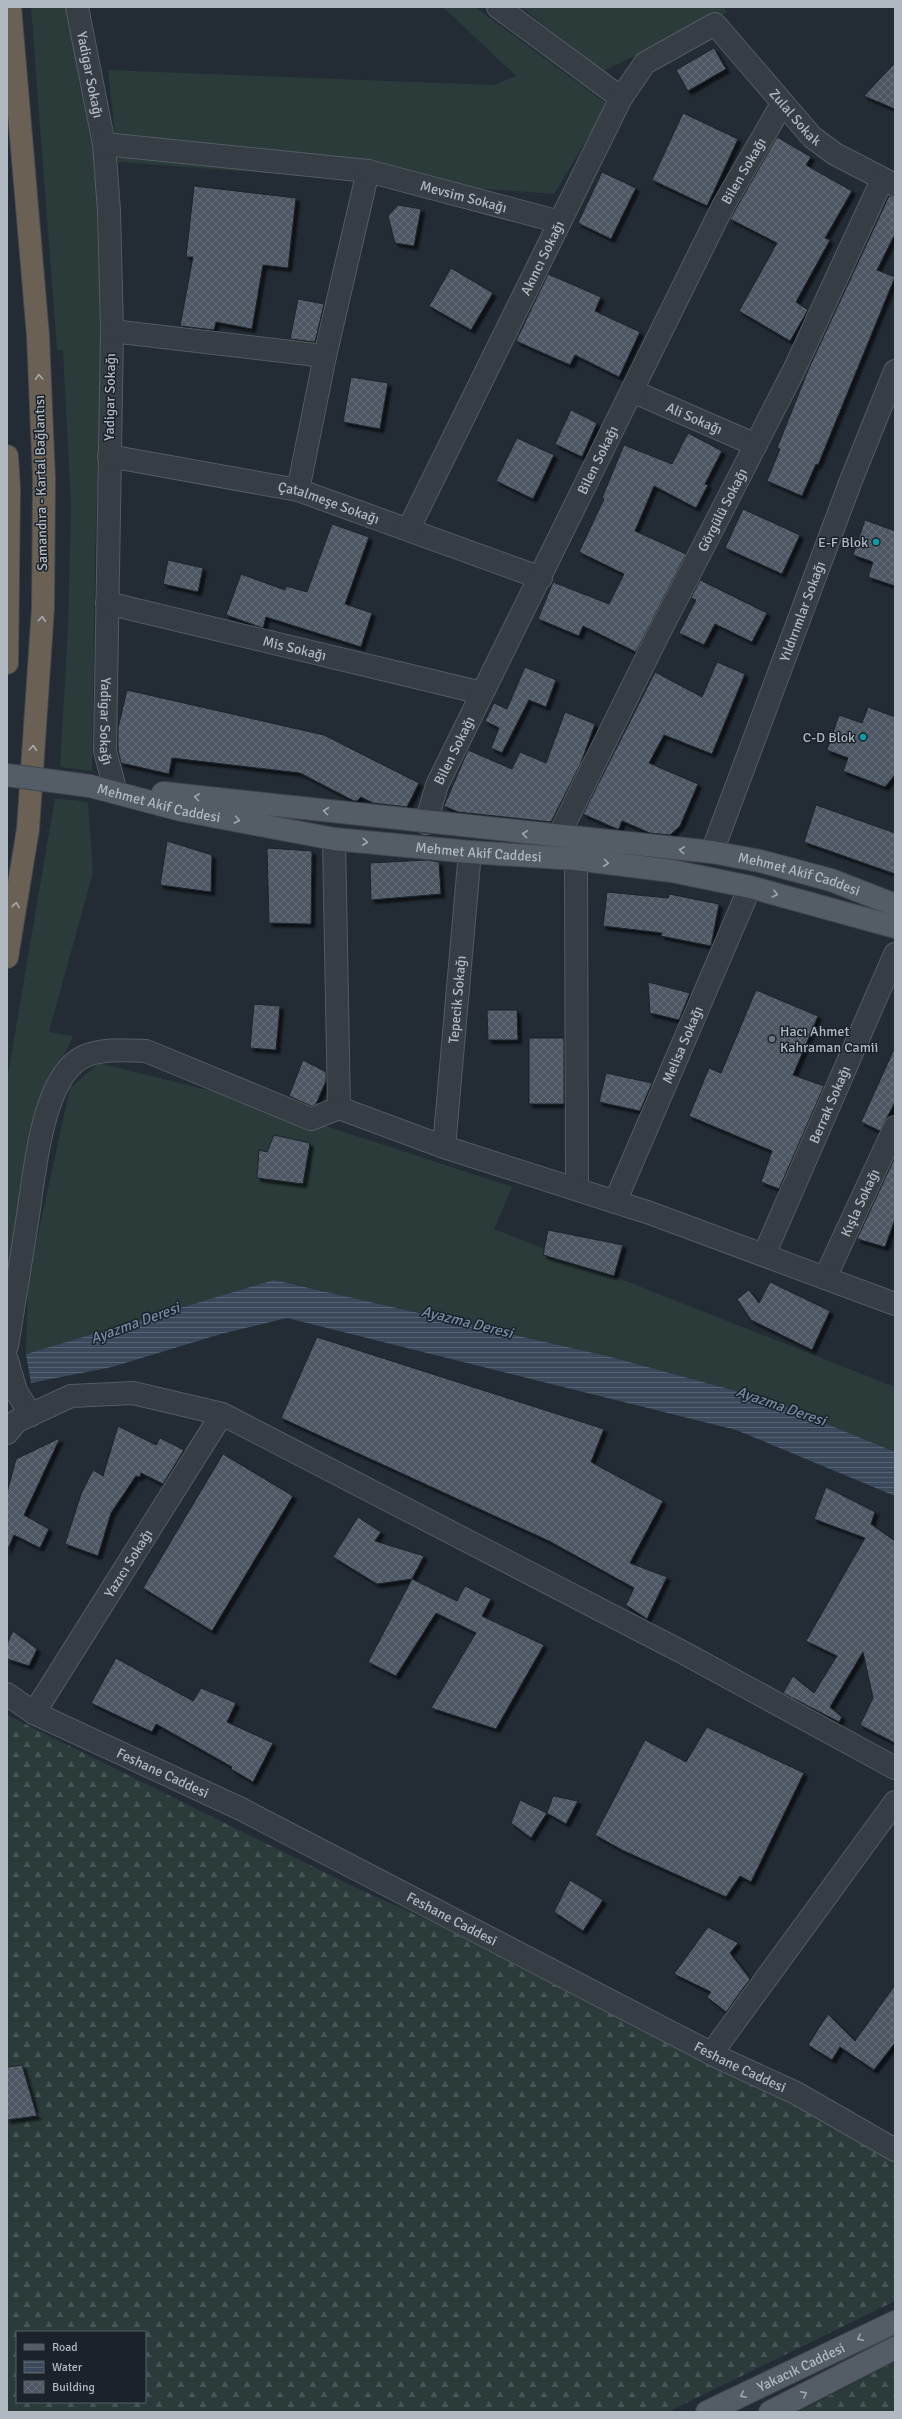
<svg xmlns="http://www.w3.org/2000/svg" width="902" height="2419" font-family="Signika,sans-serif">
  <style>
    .grass { fill: #2a3b3a }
    .forest { fill: url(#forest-firs); fill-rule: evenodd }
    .water { fill: url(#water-rules) }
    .building { fill: url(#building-cross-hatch); stroke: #1d242c; filter: url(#shadow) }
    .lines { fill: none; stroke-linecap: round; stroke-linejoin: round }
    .minor-casing { stroke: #535b63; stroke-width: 24 }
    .major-casing { stroke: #3f464f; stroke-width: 24 }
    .highway-casing { stroke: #404850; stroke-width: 24 }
    .minor { stroke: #363d45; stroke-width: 22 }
    .major { stroke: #545c65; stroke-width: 22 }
    .highway { stroke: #6a6054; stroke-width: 22 }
    .major-bridge-casing { stroke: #3f464f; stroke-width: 24; stroke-linecap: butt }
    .major-bridge { stroke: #545c65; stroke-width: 22 }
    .oneway { stroke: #a6abb2 }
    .oneway2 { stroke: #9ea6af }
    .culture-dot { fill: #0f9aa8; stroke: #1b222a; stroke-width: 1.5 }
    .worship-dot { fill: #6b7280; stroke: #1b222a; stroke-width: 1.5 }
    .labels { text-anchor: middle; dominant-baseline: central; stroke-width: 3; stroke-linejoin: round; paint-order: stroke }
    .street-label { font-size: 14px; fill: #b0b8c2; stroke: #1b222a }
    .poi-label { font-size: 14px; fill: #b0b8c2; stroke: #1b222a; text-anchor: end }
    .water-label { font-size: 15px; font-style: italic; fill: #748aa2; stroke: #1b222a }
  </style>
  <defs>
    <pattern id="forest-firs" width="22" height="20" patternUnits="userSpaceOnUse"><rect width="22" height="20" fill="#2a3b3a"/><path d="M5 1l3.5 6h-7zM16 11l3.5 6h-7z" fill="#465555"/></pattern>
    <pattern id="water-rules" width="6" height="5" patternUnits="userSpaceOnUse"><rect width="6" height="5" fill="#3a4a5c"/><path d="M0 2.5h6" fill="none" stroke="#546272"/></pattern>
    <pattern id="building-cross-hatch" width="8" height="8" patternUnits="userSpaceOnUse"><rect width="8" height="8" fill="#4e5763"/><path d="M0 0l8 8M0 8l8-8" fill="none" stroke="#656d78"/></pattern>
    <filter id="shadow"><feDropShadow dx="3.5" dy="3.5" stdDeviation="1" flood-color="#0009"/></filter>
  </defs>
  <rect width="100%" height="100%" fill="#232b34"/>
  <path class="grass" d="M31,7H68L95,147L99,265L101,359L95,558L92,771L60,767L68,629L71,507L63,350H57Z
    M443,7H475L608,105L554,194L118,162L108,70L494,85L516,76Z
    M521,7H723L728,12L603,71Z
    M55,798L88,802L93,872L49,1032L73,1036L38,1110L7,1289V1080Z
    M99,1063L240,1098L512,1187L494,1229L895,1387V1452L766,1399L607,1356L274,1280L26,1354L28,1280L70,1088Z"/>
  <path class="forest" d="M7,1715L346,1883L645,2019L895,2159V2301L668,2412H7ZM17,2332H145V2402H17Z
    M895,2362V2412H798Z"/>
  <path class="water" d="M274,1280L607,1356L766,1399L895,1452V1496L736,1430L287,1318L221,1334L112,1367L31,1383L26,1354Z"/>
  <path class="building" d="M714,48L726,69L688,91L676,70Z
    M895,63V109L864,96Z
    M683,113L738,139L707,206L652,180Z
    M777,137L811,157L806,165L852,191L825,238L830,240L796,302L808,310L790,341L739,311L777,243L730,219Z
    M602,172L636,188L611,239L578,223Z
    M194,186L296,198L288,268L263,265L252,329L216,322L214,330L180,326L193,257H186Z
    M889,196L895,197V234L877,270L895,277L818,465L816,464L802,496L767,481L780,449L777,448L809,368Z
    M398,205L421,209L414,246L395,243L388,216Z
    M451,268L493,293L471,330L429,306Z
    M548,274L601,297L595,311L640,332L619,377L575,355L570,365L516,341Z
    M298,299L324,304L315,342L290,339Z
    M351,377L388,383L380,429L343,422Z
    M571,410L597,423L582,457L555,444Z
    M688,433L722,451L705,484L708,485L696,508L654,486L635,531L686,554L636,652L583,626L579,636L538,619L553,582L609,604L624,574L579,552L604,499L602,498L624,445L672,464Z
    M517,438L554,455L533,499L496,481Z
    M743,509L800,535L782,574L725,548Z
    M865,520L895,531V586L868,577L873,562L853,555Z
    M332,524L369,537L345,604L372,613L361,647L266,617L263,628L226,615L241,574L285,590L286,586L307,592Z
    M168,560L203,568L198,592L163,584Z
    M700,580L767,613L752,642L715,624L704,645L679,633L696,600L691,598Z
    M717,662L745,674L712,754L664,735L649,763L698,784L680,826L670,835L650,833L622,821L619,829H617L583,814L655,672L702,697Z
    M525,667L556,680L546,707L529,700L502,753L491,748L499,728L485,721L494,703L507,709Z
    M127,690L324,735L419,783L407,807L373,803L361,797L357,801H354L300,773L172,758L169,774L121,763L118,749V728Z
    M868,707L895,717V775L885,787L843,771L848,758L827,750L839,715L862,723Z
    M565,712L595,724L581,763L551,822L458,812L444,806L468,750L512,769L520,752L546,763Z
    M816,805L895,833V874L804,842Z
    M167,841L212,855L211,892L160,885Z
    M267,848L312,851L311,924L269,923Z
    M427,860L439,862L441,894L371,900L370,863Z
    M607,892L668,898L669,894L719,904L711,946L661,936L662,933L603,926Z
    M648,982L690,993L679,1020L650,1013Z
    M756,990L818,1016L793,1075L824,1086L779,1189L761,1182L772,1151L689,1116L709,1068L721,1073Z
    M254,1004L280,1006L276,1050L250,1048Z
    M487,1010H517L518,1040H488Z
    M529,1038H564V1104H529Z
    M895,1047V1102L880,1131L861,1122Z
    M303,1060L326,1072V1081L316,1104L311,1106L289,1096Z
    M606,1073L652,1083L640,1111L599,1102Z
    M274,1135L310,1143L303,1184L257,1178L259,1150L267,1152Z
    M895,1157V1219L885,1247L857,1239Z
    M548,1230L623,1245L614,1276L543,1255Z
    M770,1282L830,1311L812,1350L751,1320L737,1299L749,1290L759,1303Z
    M317,1337L604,1429L591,1462L663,1501L630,1563L667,1577L647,1619L626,1605L634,1588L549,1541L281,1418Z
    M118,1426L156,1445L160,1438L184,1450L163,1484L141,1473L140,1477L136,1476L111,1513L98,1556L65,1544L81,1494L93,1470L103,1476Z
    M60,1438L24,1515L49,1529L40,1548L14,1535L7,1551V1493L16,1459Z
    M223,1454L293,1496L212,1631L143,1588Z
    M826,1487L875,1512L871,1524L895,1541V1743L860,1725L873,1698L863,1652L830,1707L842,1717L839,1722L783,1693L793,1676L814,1693L837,1656L806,1641L865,1538L814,1519Z
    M358,1517L381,1532L375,1541L424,1556L412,1579L377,1584L333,1557Z
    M412,1579L457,1601L465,1586L491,1599L482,1616L544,1645L496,1729L431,1708L476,1633L436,1613L396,1676L368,1662Z
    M13,1631L37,1649L29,1666L7,1659V1644Z
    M116,1658L193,1701L201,1688L236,1703L227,1722L273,1743L253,1782L231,1769L232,1767L156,1724L152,1732L91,1703Z
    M707,1727L804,1773L751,1882L740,1876L726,1897L622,1850L595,1835L645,1740L686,1762Z
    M553,1796L578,1801L566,1824L547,1813Z
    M520,1800L547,1813L531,1838L511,1823Z
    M570,1880L603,1900L583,1931L554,1912Z
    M708,1927L738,1943L730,1953L750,1979L726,2012L707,1997L711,1992L674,1974Z
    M895,1985V2043L874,2070L840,2047L832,2060L808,2045L828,2014L855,2041Z
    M22,2065L37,2116L7,2120V2067Z"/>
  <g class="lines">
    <g class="minor-casing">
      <g id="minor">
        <path id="s1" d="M77,7L104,144L109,211L112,331L105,751L115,789"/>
        <path d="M498,7L621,98"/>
        <path d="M104,144L368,171L325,356"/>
        <path id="s2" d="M368,171L560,222"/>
        <path d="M112,331L325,356L298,490"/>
        <path id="s3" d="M632,391L756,445"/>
        <path id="s4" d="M109,456L298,490L541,578"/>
        <path id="s5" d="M409,528L621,98L645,63L715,24L812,137L835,154L895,185"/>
        <path id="s6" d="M107,603L482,693"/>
        <path id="s7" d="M426,823L437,785L723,206L782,104"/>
        <path id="s8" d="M558,837L659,633L794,370L882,180"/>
        <path d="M334,839L339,1108"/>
        <path id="s9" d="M712,852L850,483L895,371"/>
        <path d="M576,859L577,1189"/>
        <path id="s10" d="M444,1147L470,852"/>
        <path id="s11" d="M615,1202L750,887"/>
        <path id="s12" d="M764,1255L895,954"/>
        <path id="s13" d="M825,1278L895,1127"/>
        <path d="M7,1346C14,1305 20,1264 27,1222C34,1179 40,1094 73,1064C90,1047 123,1050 146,1051L311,1119L339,1108L444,1147L650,1213L895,1304"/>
        <path d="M7,1360L16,1391L31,1415"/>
        <path d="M7,1433L17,1421L71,1396L133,1393L222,1414L684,1653L895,1768"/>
        <path id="s14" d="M7,1694L34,1713L239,1808L722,2059L796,2093L895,2150"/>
        <path id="s15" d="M34,1713L222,1414"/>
        <path d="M711,2054L895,1802"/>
      </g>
    </g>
    <g class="major-casing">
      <g id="major">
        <path id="s16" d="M90,786L181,810L334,839L470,852L576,859L672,871L750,887L895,927"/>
        <path id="s17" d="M163,793L712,852L760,861L831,880L895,905"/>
        <path id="s18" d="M707,2412L895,2322"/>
        <path d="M770,2412L895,2348"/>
      </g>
    </g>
    <g class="highway-casing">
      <path id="highway" d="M7,456L9,489L7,663
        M7,957L28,829L43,608L44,479L38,336L10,7"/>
    </g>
    <use href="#minor" class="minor"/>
    <use href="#major" class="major"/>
    <use href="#highway" class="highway"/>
    <g class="major-bridge-casing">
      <path id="major-bridge" d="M7,775L90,786"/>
    </g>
    <use href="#major-bridge" class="major-bridge"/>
  </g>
  <defs><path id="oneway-chevron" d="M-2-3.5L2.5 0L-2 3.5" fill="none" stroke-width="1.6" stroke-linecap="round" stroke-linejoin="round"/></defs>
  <g class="oneway">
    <use href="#oneway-chevron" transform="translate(39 377) rotate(-93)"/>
    <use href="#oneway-chevron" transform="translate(42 619) rotate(-86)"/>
    <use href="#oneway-chevron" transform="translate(33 748) rotate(-86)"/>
    <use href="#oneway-chevron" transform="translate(16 905) rotate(-81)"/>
  </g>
  <g class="oneway2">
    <use href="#oneway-chevron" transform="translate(197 797) rotate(-173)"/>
    <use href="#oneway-chevron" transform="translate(326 811) rotate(-173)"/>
    <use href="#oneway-chevron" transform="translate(237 820) rotate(11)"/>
    <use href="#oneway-chevron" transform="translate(525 834) rotate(-174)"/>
    <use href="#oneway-chevron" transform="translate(365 842) rotate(6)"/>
    <use href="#oneway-chevron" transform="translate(682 850) rotate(-174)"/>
    <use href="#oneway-chevron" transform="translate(606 863) rotate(7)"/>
    <use href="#oneway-chevron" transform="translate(775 894) rotate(14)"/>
    <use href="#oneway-chevron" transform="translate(860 2338) rotate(154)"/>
    <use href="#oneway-chevron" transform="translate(804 2394) rotate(-27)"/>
    <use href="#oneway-chevron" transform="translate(743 2395) rotate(154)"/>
  </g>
  <g class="culture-dot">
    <circle cx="876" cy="542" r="4"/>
    <circle cx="863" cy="737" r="4"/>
  </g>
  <circle class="worship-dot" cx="772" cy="1039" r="4"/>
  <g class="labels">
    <g class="street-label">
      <text stroke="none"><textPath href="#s1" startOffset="69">Yadigar Sokağı</textPath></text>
      <text stroke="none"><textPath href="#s5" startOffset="725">Zulal Sokak</textPath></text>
      <text stroke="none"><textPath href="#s7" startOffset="726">Bilen Sokağı</textPath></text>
      <text stroke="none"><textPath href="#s2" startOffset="99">Mevsim Sokağı</textPath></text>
      <text stroke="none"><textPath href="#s5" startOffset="301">Akıncı Sokağı</textPath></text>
      <text transform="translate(110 397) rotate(-89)">Yadigar Sokağı</text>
      <text stroke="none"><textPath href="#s3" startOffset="68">Ali Sokağı</textPath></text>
      <text stroke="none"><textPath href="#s7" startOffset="402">Bilen Sokağı</textPath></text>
      <text transform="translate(41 483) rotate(-91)">Samandıra - Kartal Bağlantısı</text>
      <text stroke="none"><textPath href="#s4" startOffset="225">Çatalmeşe Sokağı</textPath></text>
      <text stroke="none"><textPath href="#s8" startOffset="366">Görgülü Sokağı</textPath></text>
      <text stroke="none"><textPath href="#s9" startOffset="257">Yıldırımlar Sokağı</textPath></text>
      <text stroke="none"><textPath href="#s6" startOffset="193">Mis Sokağı</textPath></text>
      <text stroke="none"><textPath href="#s1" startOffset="717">Yadigar Sokağı</textPath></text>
      <text stroke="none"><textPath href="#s7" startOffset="78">Bilen Sokağı</textPath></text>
      <text stroke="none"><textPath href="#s16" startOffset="71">Mehmet Akif Caddesi</textPath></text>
      <text stroke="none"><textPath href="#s16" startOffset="395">Mehmet Akif Caddesi</textPath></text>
      <text stroke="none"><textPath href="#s17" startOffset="642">Mehmet Akif Caddesi</textPath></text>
      <text stroke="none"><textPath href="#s10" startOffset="148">Tepecik Sokağı</textPath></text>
      <text stroke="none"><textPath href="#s11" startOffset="171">Melisa Sokağı</textPath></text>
      <text stroke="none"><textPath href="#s12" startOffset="164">Berrak Sokağı</textPath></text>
      <text stroke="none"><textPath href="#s13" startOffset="83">Kışla Sokağı</textPath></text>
      <text stroke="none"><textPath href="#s15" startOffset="177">Yazıcı Sokağı</textPath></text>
      <text stroke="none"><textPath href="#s14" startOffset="175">Feshane Caddesi</textPath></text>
      <text stroke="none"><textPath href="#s14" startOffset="499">Feshane Caddesi</textPath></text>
      <text stroke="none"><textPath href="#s14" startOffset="823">Feshane Caddesi</textPath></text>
      <text stroke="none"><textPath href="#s18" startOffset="104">Yakacık Caddesi</textPath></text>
    </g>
    <g class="poi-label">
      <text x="868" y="542">E-F Blok</text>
      <text x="855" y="737">C-D Blok</text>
      <text x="780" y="1031" text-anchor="start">Hacı Ahmet<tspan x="780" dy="16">Kahraman Camii</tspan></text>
    </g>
    <g class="water-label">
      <text transform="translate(467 1322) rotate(14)">Ayazma Deresi</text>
      <text transform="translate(135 1323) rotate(-20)">Ayazma Deresi</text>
      <text transform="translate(781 1406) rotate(19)">Ayazma Deresi</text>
    </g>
  </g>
  <rect width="902" height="2419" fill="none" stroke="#b0b8c2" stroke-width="16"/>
  <rect x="16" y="2331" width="130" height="72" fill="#1b222a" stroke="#575e67"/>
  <rect x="24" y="2344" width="20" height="6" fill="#545c65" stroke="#575e67"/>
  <text x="52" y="2351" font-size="12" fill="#b0b8c2">Road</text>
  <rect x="24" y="2361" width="20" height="12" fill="url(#water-rules)" stroke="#575e67"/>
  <text x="52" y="2371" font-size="12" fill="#b0b8c2">Water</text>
  <rect x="24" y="2381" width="20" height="12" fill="url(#building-cross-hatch)" stroke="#575e67"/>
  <text x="52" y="2391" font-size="12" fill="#b0b8c2">Building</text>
</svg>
